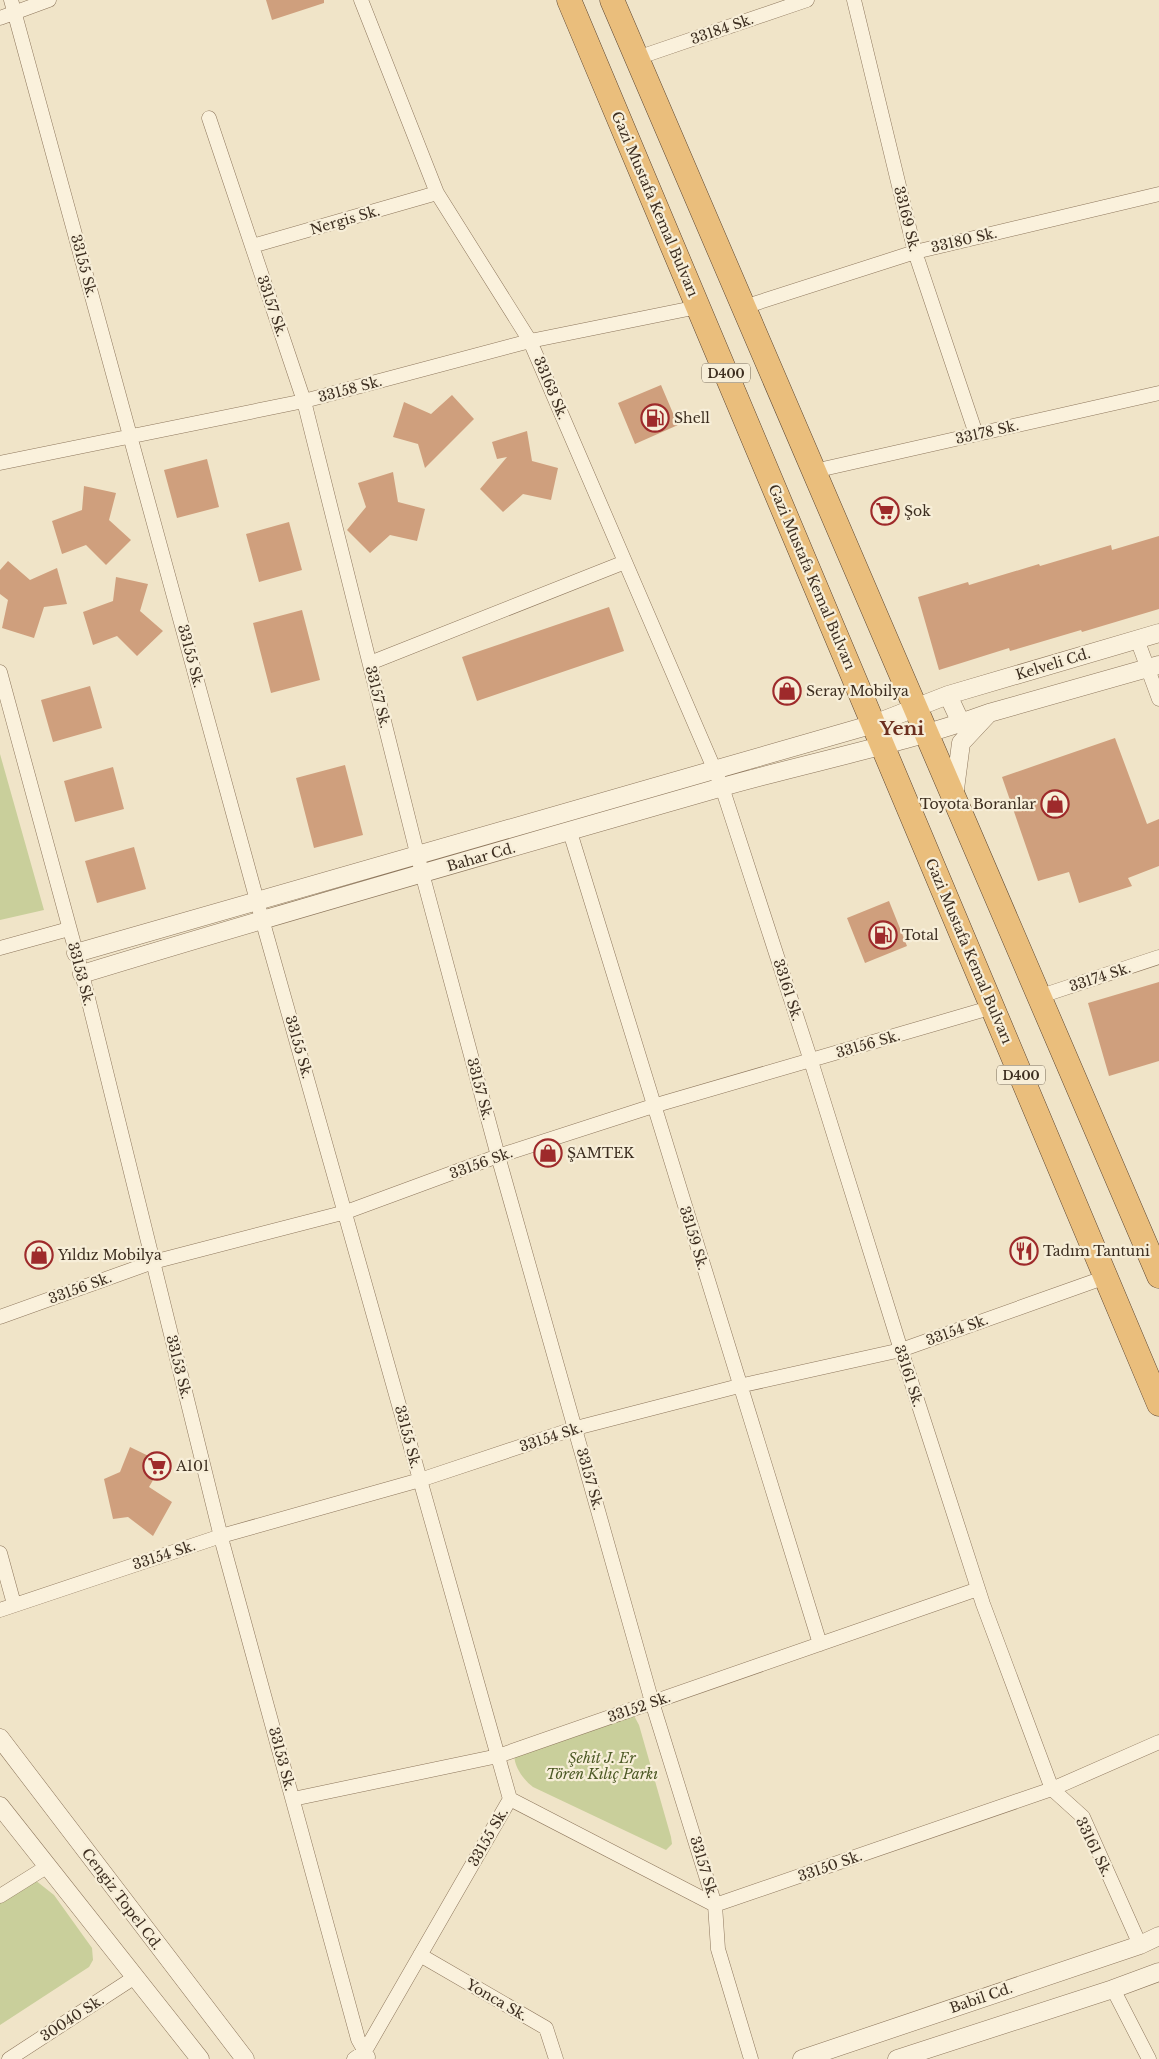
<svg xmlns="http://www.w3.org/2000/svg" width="1159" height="2059" font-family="'Libre Baskerville',serif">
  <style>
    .green { fill: #c9cf9b }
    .building { fill: #cf9f7d }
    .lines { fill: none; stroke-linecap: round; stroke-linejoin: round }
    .minor-casing { stroke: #8d765c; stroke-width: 15 }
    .tertiary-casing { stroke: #8d765c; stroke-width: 19 }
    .trunk-casing { stroke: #5b4430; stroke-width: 25 }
    .minor { stroke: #faf1dc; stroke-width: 14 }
    .tertiary { stroke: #faf1dc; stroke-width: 18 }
    .trunk { stroke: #eabe7c; stroke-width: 24 }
    .labels { text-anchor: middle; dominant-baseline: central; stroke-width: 4.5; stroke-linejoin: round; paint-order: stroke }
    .shield { fill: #f7eed8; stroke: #756857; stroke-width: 1 }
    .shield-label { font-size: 12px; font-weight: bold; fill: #3d2e20 }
    .street-label { font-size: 14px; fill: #3d2e20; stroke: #f7eed8 }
    .poi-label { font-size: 14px; fill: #3d2e20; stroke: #f7eed8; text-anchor: start }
    .park-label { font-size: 14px; font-style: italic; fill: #4d5a26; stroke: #f7eed8 }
    .district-label { font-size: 19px; font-weight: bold; fill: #6b2e1e; stroke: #f7eed8 }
  </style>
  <rect width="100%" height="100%" fill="#f0e4c8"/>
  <path class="green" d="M0,754L44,910L0,920Z
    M631,1710L639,1725L671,1837L672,1844L666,1850L533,1787C520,1777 507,1757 519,1741L621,1711Z
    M35,1880L54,1895L92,1948L93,1960L89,1967L0,2025V1891Z"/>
  <path class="building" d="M266,0H324V3L272,20Z
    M661,385L678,425L635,444L618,403Z
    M452,395L474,419L425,468L418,444L393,437L404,402L431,414Z
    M527,431L532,461L558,468L551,500L523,494L503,512L480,489L507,457L497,459L492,442Z
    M207,459L219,507L177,518L164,470Z
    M393,472L398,502L425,509L417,541L390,535L370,553L347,530L366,507L358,483Z
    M84,486L116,493L109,520L131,540L106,565L86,545L62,554L52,521L82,510Z
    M289,522L302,570L259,582L246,534Z
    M1159,536V609L1082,632L1081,630L1010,651L1009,648L939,670L918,597L968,582L969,585L1039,564L1040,566L1111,545L1112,550Z
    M8,561L30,580L57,568L67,604L44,607L34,638L2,628L8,600L0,594V570Z
    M116,577L148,584L140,611L163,631L137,656L117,636L93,645L83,612L113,601Z
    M609,607L624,651L477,701L462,657Z
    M302,610L320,680L271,693L253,623Z
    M90,686L102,728L53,742L41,700Z
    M1115,738L1147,824L1159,819V866L1128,878L1132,886L1079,903L1069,872L1038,881L1002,777Z
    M345,765L363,835L314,848L296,778Z
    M113,767L124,809L75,822L64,781Z
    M134,847L146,889L97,903L85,861Z
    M889,901L907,946L865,963L847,918Z
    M1159,982V1061L1109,1076L1088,1003Z
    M130,1447L163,1463L149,1487L172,1502L153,1536L128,1517L113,1519L104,1479L120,1472Z"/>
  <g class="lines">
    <g class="minor-casing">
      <path id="minor" d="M11,0L262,919L510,1799L365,2051L354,2059
        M361,0L437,193L530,341L722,787L811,1061L901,1350L983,1604L1052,1789L1083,1817L1140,1945
        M854,0L915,252L976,434
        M0,18L49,0
        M637,58L807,0
        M209,118L304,401L422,873L498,1156L652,1702L715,1905L718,1949L751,2059
        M252,246L437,193
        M744,307L915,252L1159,194
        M0,463L304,401L530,341L698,307
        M814,471L1159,393
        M1137,639L1159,699
        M370,663L625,562
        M0,672L82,974L223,1545L358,2039L368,2057
        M570,832L820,1644
        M0,948L69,929
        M1041,996L1159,957
        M0,1317L153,1262L346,1212L498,1156L653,1106L993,1007
        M0,1553L14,1604
        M0,1610L221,1536L420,1480L576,1428L739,1386L901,1350L1106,1277
        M293,1799L498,1756L978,1589
        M510,1799L715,1905L1052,1789L1159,1742
        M0,1896L48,1866
        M420,1955L546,2028L556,2059
        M1113,1989L1149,2059
        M9,2059L135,1977"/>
    </g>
    <g class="tertiary-casing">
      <path id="tertiary" d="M948,695L961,723
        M954,797L961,743L989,713L1159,665
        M76,953L874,724L948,695L1159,633
        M82,974C294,909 507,849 719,788C809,762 901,745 989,713
        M0,1738L245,2059
        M0,1806L200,2059
        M802,2059L1140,1945L1159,1936
        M897,2059L1113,1989L1159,1972"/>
    </g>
    <g class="trunk-casing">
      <path id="trunk" d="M569,0L1159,1404
        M612,0L1159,1276"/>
    </g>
    <use href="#minor" class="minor"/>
    <use href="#tertiary" class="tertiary"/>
    <use href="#trunk" class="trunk"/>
  </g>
  <defs>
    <g id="fuel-ring" transform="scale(1.4375)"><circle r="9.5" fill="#f7eed8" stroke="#9e2a2b" stroke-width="1.5"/><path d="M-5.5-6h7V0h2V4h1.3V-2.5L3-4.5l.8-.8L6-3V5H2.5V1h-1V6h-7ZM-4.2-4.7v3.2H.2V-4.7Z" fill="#9e2a2b"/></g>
    <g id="supermarket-ring" transform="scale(1.4375)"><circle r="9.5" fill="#f7eed8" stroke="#9e2a2b" stroke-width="1.5"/><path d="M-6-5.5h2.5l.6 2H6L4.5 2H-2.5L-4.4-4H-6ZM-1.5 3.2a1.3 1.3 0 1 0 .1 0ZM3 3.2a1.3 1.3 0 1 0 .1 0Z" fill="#9e2a2b"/></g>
    <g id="shop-ring" transform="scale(1.4375)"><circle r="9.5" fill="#f7eed8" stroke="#9e2a2b" stroke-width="1.5"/><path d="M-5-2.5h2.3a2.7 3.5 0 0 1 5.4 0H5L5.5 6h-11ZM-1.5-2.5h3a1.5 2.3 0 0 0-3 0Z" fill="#9e2a2b"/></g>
    <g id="restaurant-ring" transform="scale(1.4375)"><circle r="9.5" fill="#f7eed8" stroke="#9e2a2b" stroke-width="1.5"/><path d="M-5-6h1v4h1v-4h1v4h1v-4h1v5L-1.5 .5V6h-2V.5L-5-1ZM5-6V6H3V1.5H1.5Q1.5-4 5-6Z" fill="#9e2a2b"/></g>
  </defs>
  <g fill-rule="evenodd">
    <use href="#fuel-ring" x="655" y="418"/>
    <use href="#supermarket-ring" x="885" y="511"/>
    <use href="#shop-ring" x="787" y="691"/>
    <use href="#shop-ring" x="1055" y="804"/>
    <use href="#fuel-ring" x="883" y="935"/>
    <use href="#shop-ring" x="548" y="1153"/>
    <use href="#restaurant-ring" x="1024" y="1251"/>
    <use href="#shop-ring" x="39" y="1255"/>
    <use href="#supermarket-ring" x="157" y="1466"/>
  </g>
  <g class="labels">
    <g class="shield">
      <rect x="702" y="363.5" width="48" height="19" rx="4"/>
      <rect x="997" y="1065.5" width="48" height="19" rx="4"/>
    </g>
    <g class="shield-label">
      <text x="726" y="373">D400</text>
      <text x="1021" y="1075">D400</text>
    </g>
    <g class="street-label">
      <text transform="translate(722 29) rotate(-19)">33184 Sk.</text>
      <text transform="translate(655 204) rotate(67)">Gazi Mustafa Kemal Bulvarı</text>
      <text transform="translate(907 219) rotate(76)">33169 Sk.</text>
      <text transform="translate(345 220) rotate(-16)">Nergis Sk.</text>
      <text transform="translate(964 240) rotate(-13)">33180 Sk.</text>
      <text transform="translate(84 266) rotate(75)">33155 Sk.</text>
      <text transform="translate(272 306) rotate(71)">33157 Sk.</text>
      <text transform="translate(551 388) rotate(67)">33163 Sk.</text>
      <text transform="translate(350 389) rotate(-15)">33158 Sk.</text>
      <text transform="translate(987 432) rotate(-13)">33178 Sk.</text>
      <text transform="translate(812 577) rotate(67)">Gazi Mustafa Kemal Bulvarı</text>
      <text transform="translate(191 656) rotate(75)">33155 Sk.</text>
      <text transform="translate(1053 664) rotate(-17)">Kelveli Cd.</text>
      <text transform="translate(378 697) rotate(76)">33157 Sk.</text>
      <text transform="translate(481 857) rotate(-16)">Bahar Cd.</text>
      <text transform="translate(969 951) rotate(67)">Gazi Mustafa Kemal Bulvarı</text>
      <text transform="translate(81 974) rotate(75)">33153 Sk.</text>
      <text transform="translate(1100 977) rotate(-18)">33174 Sk.</text>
      <text transform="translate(788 990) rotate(72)">33161 Sk.</text>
      <text transform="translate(868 1044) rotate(-16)">33156 Sk.</text>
      <text transform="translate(299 1047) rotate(74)">33155 Sk.</text>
      <text transform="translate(480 1089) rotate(75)">33157 Sk.</text>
      <text transform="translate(481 1163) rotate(-20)">33156 Sk.</text>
      <text transform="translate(694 1238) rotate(73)">33159 Sk.</text>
      <text transform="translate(80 1288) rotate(-20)">33156 Sk.</text>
      <text transform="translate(957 1330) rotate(-20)">33154 Sk.</text>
      <text transform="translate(179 1367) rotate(76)">33153 Sk.</text>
      <text transform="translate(909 1376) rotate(72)">33161 Sk.</text>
      <text transform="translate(408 1437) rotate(75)">33155 Sk.</text>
      <text transform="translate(551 1437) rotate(-18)">33154 Sk.</text>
      <text transform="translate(590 1479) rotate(74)">33157 Sk.</text>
      <text transform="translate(164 1555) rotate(-18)">33154 Sk.</text>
      <text transform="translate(639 1707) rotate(-19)">33152 Sk.</text>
      <text transform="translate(282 1759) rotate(75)">33153 Sk.</text>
      <text transform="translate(488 1837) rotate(-60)">33155 Sk.</text>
      <text transform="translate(1094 1847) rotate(64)">33161 Sk.</text>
      <text transform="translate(830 1866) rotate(-19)">33150 Sk.</text>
      <text transform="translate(704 1867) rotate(73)">33157 Sk.</text>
      <text transform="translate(122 1899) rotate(53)">Cengiz Topel Cd.</text>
      <text transform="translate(981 1998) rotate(-19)">Babil Cd.</text>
      <text transform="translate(497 2000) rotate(30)">Yonca Sk.</text>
      <text transform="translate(72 2018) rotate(-33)">30040 Sk.</text>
    </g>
    <g class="poi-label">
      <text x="674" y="418">Shell</text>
      <text x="904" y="511">Şok</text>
      <text x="806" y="691">Seray Mobilya</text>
      <text x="1036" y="804" text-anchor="end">Toyota Boranlar</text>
      <text x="902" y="935">Total</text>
      <text x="567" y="1153">ŞAMTEK</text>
      <text x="1043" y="1251">Tadım Tantuni</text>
      <text x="58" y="1255">Yıldız Mobilya</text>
      <text x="176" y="1466">A101</text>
    </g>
    <g class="park-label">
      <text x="602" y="1758">Şehit J. Er<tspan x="602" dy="16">Tören Kılıç Parkı</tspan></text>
    </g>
    <g class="district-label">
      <text x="902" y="728">Yeni</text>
    </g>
  </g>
</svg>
